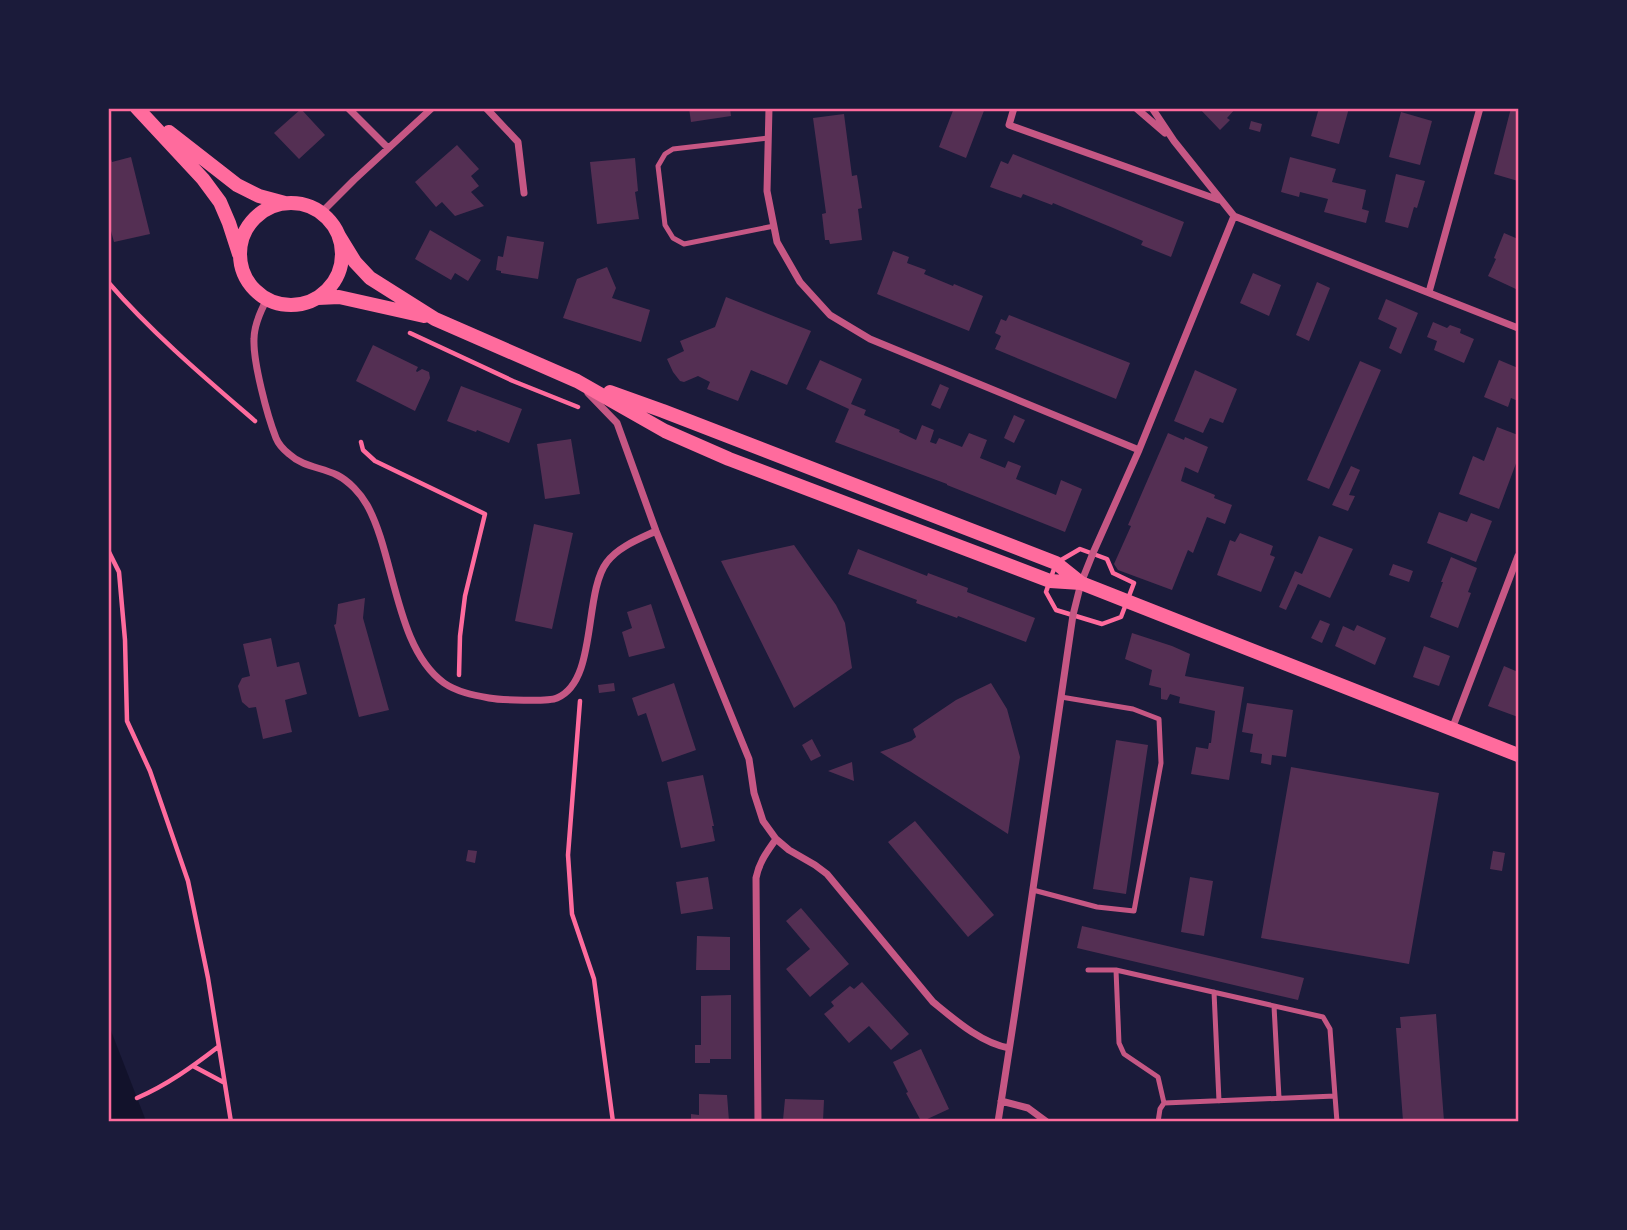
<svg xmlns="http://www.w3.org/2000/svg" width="1627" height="1230" font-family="'Nunito Sans',sans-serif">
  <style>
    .water { fill: #12122b }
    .building { fill: #542f53 }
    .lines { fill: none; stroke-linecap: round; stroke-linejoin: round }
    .path { stroke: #ff6b9d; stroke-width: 4.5 }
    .service { stroke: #c65784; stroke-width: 5 }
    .minor { stroke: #c65784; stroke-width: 7 }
    .secondary { stroke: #ff6b9d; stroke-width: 14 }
    .neatline { fill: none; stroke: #ff6b9d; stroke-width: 2.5 }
  </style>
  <rect width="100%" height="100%" fill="#1b1b3a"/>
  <path class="water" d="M108,1023L146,1121H109Z"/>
  <path class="building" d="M689,108H730L731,116L691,122Z
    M954,108H985L966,158L939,147Z
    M1199,108H1236L1227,118L1230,120L1220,130Z
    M1319,108H1349L1339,144L1311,136Z
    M1511,108H1518V181L1494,174Z
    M301,109L325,135L299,159L274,133Z
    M1401,112L1432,121L1420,165L1389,157Z
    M844,114L852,176L857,175L862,208L858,209L862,240L830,244L829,240H825L822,214L826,213L813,118Z
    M1251,121L1262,124L1260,132L1249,129Z
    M457,145L479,169L471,176L479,186L471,192L484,206L455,216L442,202L436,207L415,182Z
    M108,151L112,162L131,157L150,234L114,242L108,220Z
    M1013,154L1184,222L1171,257L1141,245L1143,241L1113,228L1053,203L1052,205L1023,194L1021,198L990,187L1001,161L1008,164Z
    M1290,157L1336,169L1332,182L1366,190L1362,209L1369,211L1366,223L1324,212L1328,199L1300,192L1299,197L1281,192Z
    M635,158L638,191L635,192L639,219L597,224L590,162Z
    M1396,174L1425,181L1417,208L1414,207L1408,228L1385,222Z
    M430,230L481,260L468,281L455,273L451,280L415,259Z
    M1504,233L1518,239V290L1488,276L1496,259L1494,258Z
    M507,236L544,242L538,279L501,273V271L496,270L498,256L503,257Z
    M893,251L909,257L907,263L926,270L924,274L953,286L954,284L983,296L969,331L877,294Z
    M607,267L616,288L612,298L650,310L641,342L563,318L577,279Z
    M1253,273L1281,285L1269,316L1240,303Z
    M1317,282L1330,288L1309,341L1296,335Z
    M726,297L811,331L787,385L751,370L738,401L707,389L710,382L698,376L684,382L680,381L673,372L667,359L684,351L680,341L715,327Z
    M1386,299L1418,313L1401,354L1389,348L1397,328L1378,319Z
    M1009,315L1130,363L1116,399L995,349L1001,336L995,333L1001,319L1006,321Z
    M1433,322L1447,328L1450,325L1461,329L1460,333L1474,339L1464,363L1434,350L1437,341L1427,337Z
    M373,345L418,367L416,371L417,372L422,369L429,372L430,378L415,411L356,381Z
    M820,360L862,379L851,404L866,410L864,415L900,430L899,432L916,440L922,425L934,430L930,442L936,444L939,438L962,447L969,433L987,440L980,458L1005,468L1008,461L1021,466L1016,479L1056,495L1061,480L1082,489L1065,532L947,485V484L835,442L849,409L806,389Z
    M1499,360L1518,368V401L1511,398L1508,407L1484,397Z
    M1360,361L1381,370L1329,489L1307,480Z
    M1195,370L1237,389L1223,423L1210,418L1203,433L1174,421Z
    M940,384L949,388L940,409L931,405Z
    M461,386L522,409L509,443L477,430L476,432L447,421Z
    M1014,415L1025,420L1014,443L1004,438Z
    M1497,427L1518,435V458L1499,509L1459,494L1473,456L1484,461Z
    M1168,433L1184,440L1185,437L1208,447L1198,473L1185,467L1181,481L1215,495L1214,498L1232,505L1225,524L1207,517L1193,553L1188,550L1172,590L1118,570L1114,564L1131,526L1128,525Z
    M571,439L580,494L545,499L537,444Z
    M1351,466L1360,470L1349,495L1355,496L1348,511L1332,505Z
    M1439,512L1467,522L1471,513L1492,521L1476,562L1427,543Z
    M534,524L573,533L552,629L515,621Z
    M1240,533L1273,546L1270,555L1275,557L1261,592L1217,575L1230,540L1235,542Z
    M1319,536L1353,549L1330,598L1298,584L1286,610L1279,607L1295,571L1302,574Z
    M794,545L836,605L845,623L852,668L794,708L721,561Z
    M858,549L927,576L928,573L968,588L967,592L1035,618L1026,642L958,616L957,618L916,603L917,600L848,574Z
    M1451,557L1477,568L1468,592L1471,593L1458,628L1430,617L1443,582H1441Z
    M1393,564L1413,571L1409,582L1389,575Z
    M365,598L363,618L389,710L359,717L334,625L336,624L338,604Z
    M651,604L665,648L629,657L622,632L632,628L627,612Z
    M1320,620L1330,624L1322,643L1311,638Z
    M1357,625L1386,638L1375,665L1335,646L1343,626L1354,631Z
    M1132,633L1172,646L1190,654L1185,676L1244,687L1229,780L1191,774L1196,747L1208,749L1209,743H1211L1215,711L1179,703L1180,697L1170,694L1167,700L1161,699V688L1149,685L1152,670L1125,659Z
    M271,638L277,667L299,662L307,694L285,700L292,732L263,739L256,707L249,708L242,702L238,686L242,678L250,676L243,644Z
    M1424,646L1450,656L1439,686L1413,677Z
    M1504,666L1518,672V717L1488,706Z
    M614,683L615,691L599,693L598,685Z
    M674,683L696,750L662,762L646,713L638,716L632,698Z
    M991,683L1007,709L1020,757L1008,834L880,752L911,741L916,737L913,729L956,700Z
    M1247,703L1293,710L1286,757L1272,755L1271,765L1261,763L1262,754L1250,752L1253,734L1242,732Z
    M812,739L821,756L811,761L802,745Z
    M1116,740L1148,745L1126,894L1093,889Z
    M852,762L854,781L828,771Z
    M1291,767L1439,793L1409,964L1261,938Z
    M703,775L714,826H712L715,841L681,848L667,782Z
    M915,821L994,915L968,937L888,842Z
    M468,850L477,851L475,863L466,861Z
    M1493,851L1505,853L1502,871L1490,869Z
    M708,877L713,909L681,914L676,882Z
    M1190,877L1213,881L1204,936L1181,932Z
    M801,908L849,964L810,997L786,969L810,949L786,921Z
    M1082,926L1304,978L1298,1000L1077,948Z
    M697,936L730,937V970H696Z
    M862,982L909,1034L891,1050L869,1026L849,1043L824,1014L834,1006L831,1002L850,986L854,989Z
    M731,995V1059H710V1063H695V1045H701V996Z
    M1436,1014L1444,1121H1403L1396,1028H1401L1400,1017Z
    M921,1049L949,1109L923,1121H921L906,1093L908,1092L893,1062Z
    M699,1094L727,1095L729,1121H691V1114L699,1115Z
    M785,1099L824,1100L823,1121H789L783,1120Z"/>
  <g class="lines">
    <path class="path" d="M108,282C152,333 204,377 255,421
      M410,333L513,381L578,407
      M361,442L363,450L375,461L485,514L465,596L460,636L459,675
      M1080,549L1107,559L1113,573L1134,583L1121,617L1102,624L1056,610L1046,592L1056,563Z
      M108,550L119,572L125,640L127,721L150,771L188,881L208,978L231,1122
      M580,701L568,855L572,914L594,979L613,1122
      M193,1066L223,1082
      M137,1098C167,1085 192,1067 218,1047"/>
    <path class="service" d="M768,138L673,149L665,154L658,166L665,225L673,238L684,244L774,226
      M1033,890L1097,907L1134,911L1161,763L1159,719L1133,709L1061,697
      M1088,970H1116
      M1214,992L1219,1101
      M1274,1006L1279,1098
      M1335,1096L1337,1122
      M1158,1122L1160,1109L1164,1103L1158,1077L1124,1054L1119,1043L1116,970L1323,1017L1330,1029L1335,1096L1164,1103"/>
    <path class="minor" d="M348,108L388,148
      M486,108L518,142L524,193
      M769,108L767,191L777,242L800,282L830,315L870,339L1139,450
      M1014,108L1009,125L1219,200
      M1136,108L1165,133
      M1152,108L1174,141L1234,216L1518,328
      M321,213L354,180L432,108
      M1429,292L1480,108
      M267,299C260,312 254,325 254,339C253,362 267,415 276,438C278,443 284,450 289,454C303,467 321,467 337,475C349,481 361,494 367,505C395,555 395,648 444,683C457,692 473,695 489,698C500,700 548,702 557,698C598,681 583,593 607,562C618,547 639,539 656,531
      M588,393L617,423L656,531L749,759L754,793L763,821L776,839L789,850L815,865L827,874L933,1002C955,1020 981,1043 1009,1048
      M1452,729L1518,556
      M1001,1101L1028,1108L1047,1122
      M758,1122L756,878C759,862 767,852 776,839
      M998,1122L1015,1012L1073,615L1081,583L1093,553L1139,450L1234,216"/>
    <path class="secondary" d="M137,108L203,179L220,202L229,223L239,254
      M169,132L237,185L259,196L285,203
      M240 254a51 51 0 1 1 102 0a51 51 0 1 1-102 0Z
      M339,236L355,262L370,278L435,319L577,381L665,431L729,459L1050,581L1081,583L1518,755
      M318,298L339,297L424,316
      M610,392L663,411L1056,563L1081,583"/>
  </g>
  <rect width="1627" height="1230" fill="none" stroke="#1b1b3a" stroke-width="220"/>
  <rect x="110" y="110" width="1407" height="1010" class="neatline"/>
</svg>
